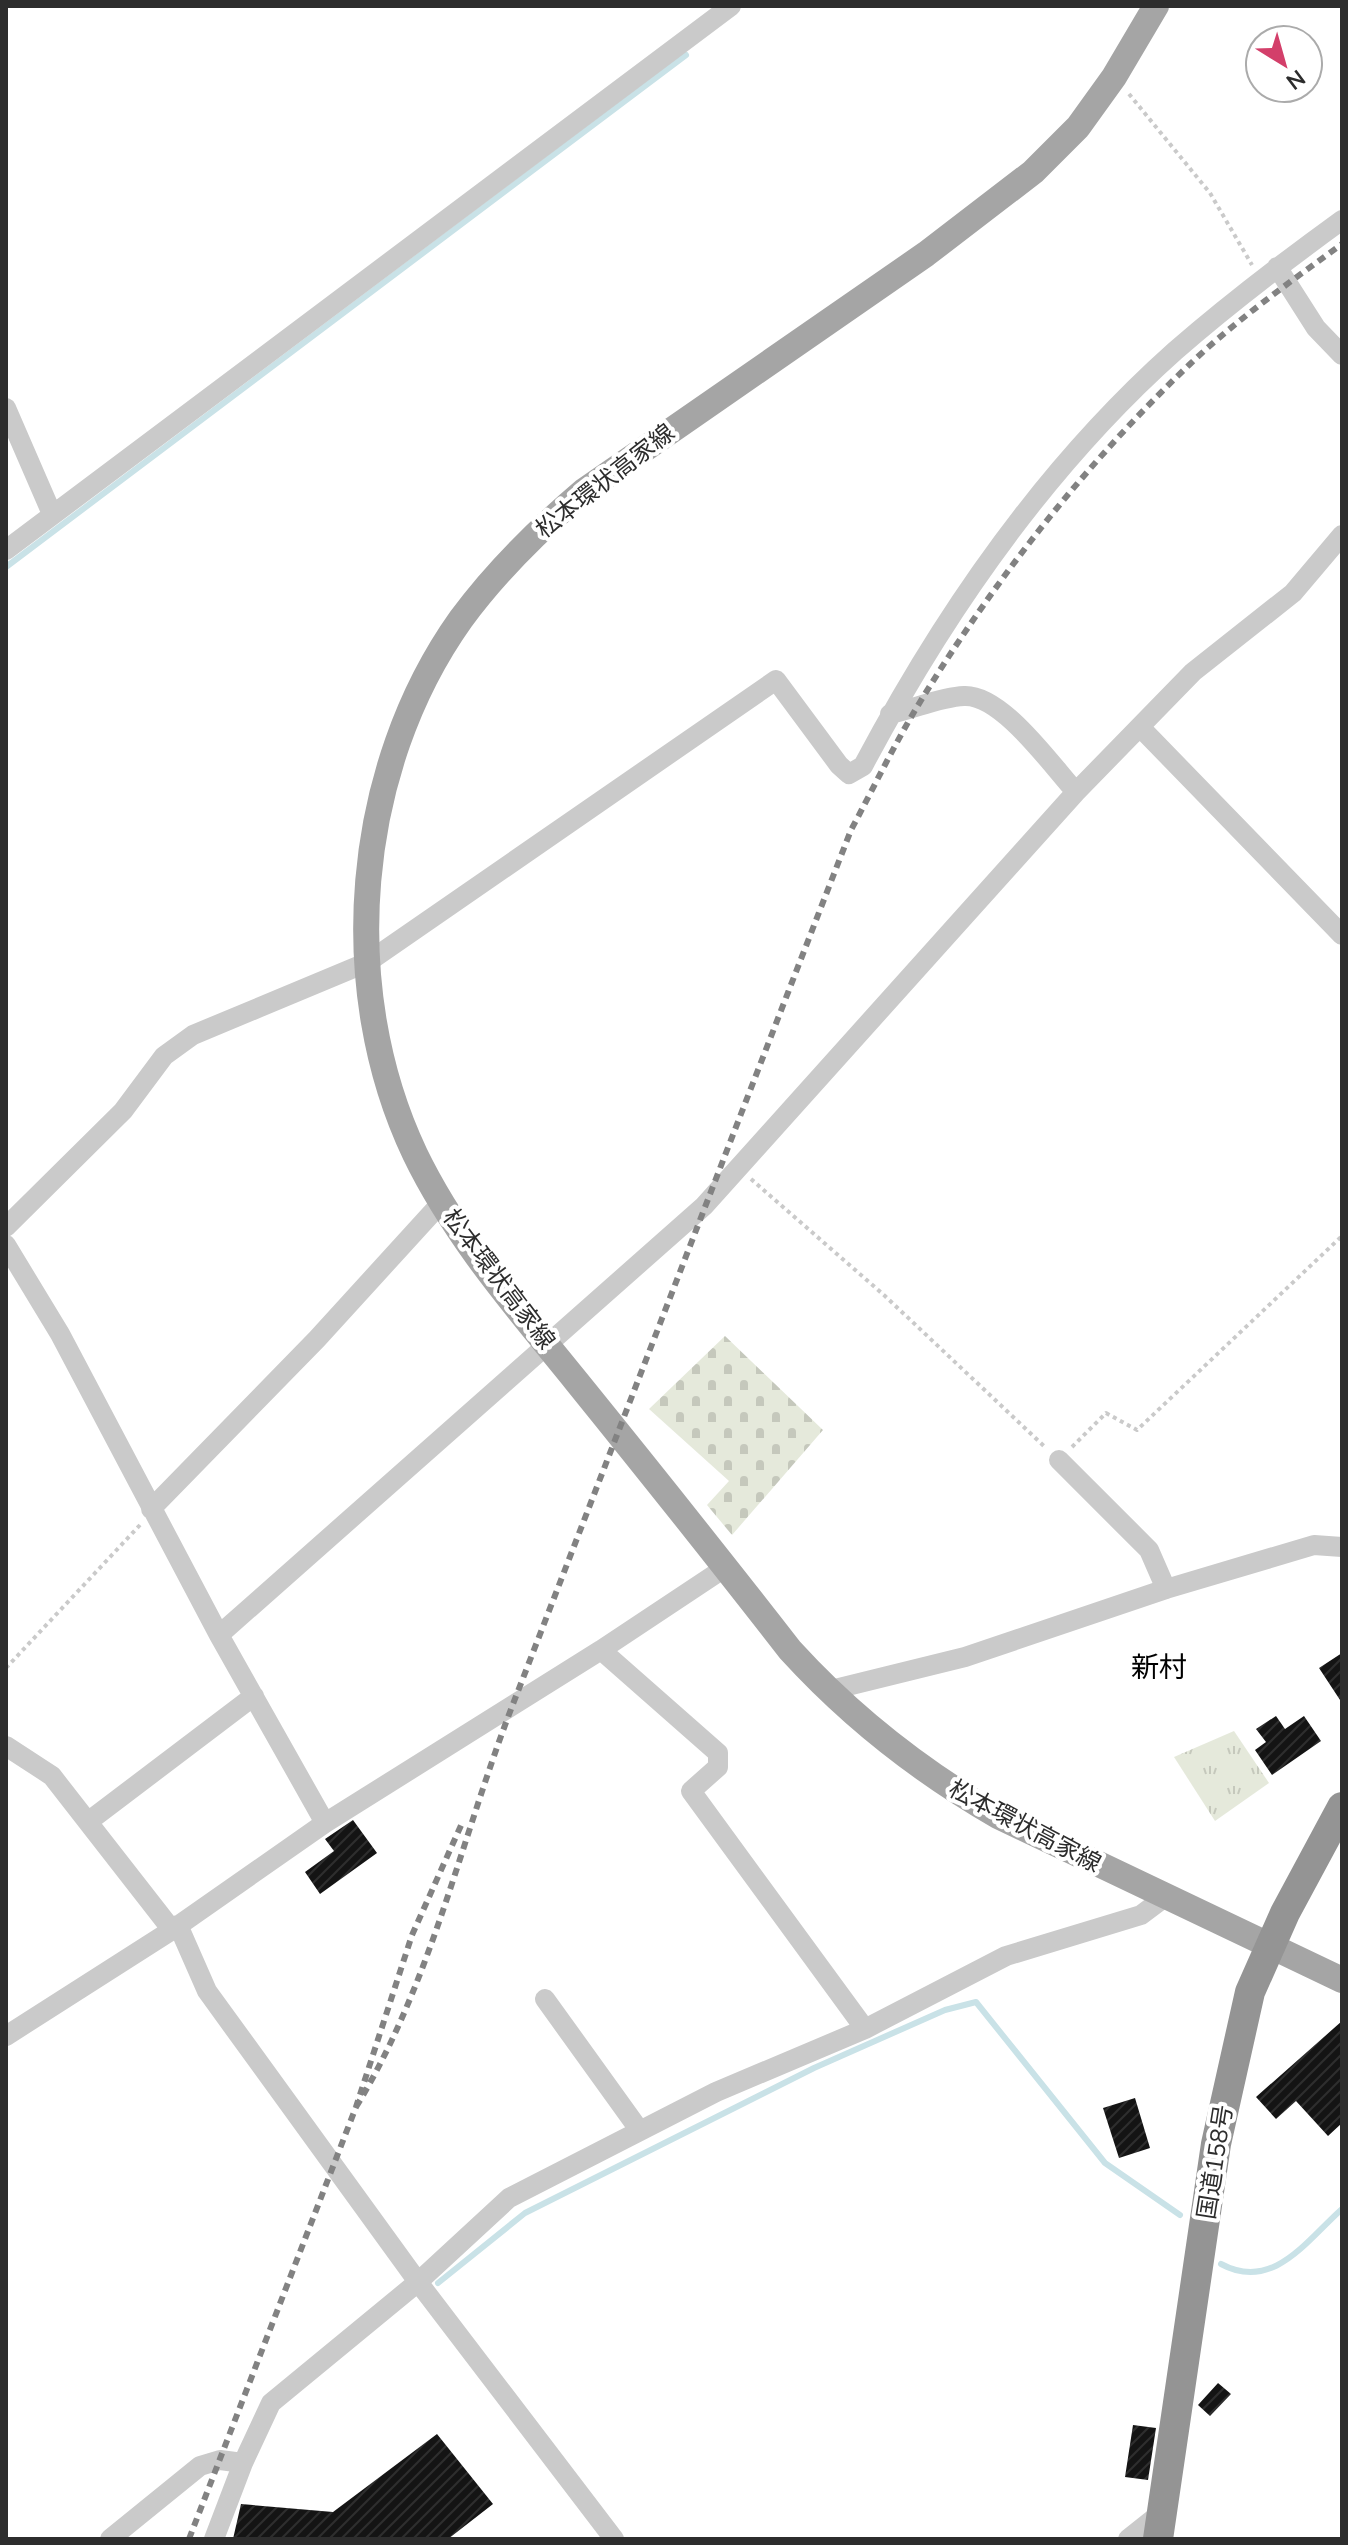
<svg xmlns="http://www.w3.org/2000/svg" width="1348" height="2545" font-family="'Nunito Sans','Noto Sans JP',sans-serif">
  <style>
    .grass { fill: url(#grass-tufts) }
    .cemetery { fill: url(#cemetery-stones) }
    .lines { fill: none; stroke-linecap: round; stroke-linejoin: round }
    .stream { stroke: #c9e2e7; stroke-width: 6 }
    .building { fill: url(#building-hatch) }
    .path { stroke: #cacaca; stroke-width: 4; stroke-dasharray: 4 4; stroke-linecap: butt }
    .minor { stroke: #cacaca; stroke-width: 20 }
    .major { stroke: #a5a5a5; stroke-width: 26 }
    .highway { stroke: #949494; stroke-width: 30 }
    .rail { stroke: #828282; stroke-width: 6; stroke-dasharray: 8 6; stroke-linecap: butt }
    .labels { text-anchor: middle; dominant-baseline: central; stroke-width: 8; stroke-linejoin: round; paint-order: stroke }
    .street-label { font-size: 24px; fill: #2d2d2d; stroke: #fff }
    .quarter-label { font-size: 28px; fill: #000; stroke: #fff }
  </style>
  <defs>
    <pattern id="grass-tufts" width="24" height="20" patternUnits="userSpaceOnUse" patternTransform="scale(2)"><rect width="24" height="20" fill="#e5e9db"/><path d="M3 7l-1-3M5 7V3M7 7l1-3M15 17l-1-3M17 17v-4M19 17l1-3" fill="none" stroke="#c5c8bc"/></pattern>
    <pattern id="cemetery-stones" width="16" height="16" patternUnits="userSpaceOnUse" patternTransform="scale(2)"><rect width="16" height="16" fill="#e5e9db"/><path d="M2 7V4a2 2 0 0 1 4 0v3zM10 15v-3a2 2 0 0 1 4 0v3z" fill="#c5c8bc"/></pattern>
    <pattern id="building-hatch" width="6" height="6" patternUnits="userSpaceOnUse" patternTransform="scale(2)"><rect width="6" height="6" fill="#141414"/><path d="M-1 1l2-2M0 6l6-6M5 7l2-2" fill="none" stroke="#2e2e2e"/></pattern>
  </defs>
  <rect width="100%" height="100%" fill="#fff"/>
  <path class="grass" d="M1234,1731L1269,1783L1215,1821L1174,1757Z"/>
  <path class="cemetery" d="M725,1336L823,1430L732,1535L707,1505L729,1481L649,1409Z"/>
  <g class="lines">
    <path class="stream" d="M6,567L686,55
      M1221,2264C1273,2292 1306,2241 1342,2209
      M438,2283L525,2213L814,2068L945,2010L976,2002L1105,2163L1180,2215"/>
  </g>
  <path class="building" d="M1342,1653V1703L1319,1668Z
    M1276,1716L1285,1729L1304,1716L1321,1741L1272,1775L1255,1750L1266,1742L1256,1729Z
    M353,1820L377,1853L320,1894L305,1872L334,1851L325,1839Z
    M1342,2021V2123L1328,2136L1296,2101L1276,2119L1256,2097Z
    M1135,2098L1150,2148L1119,2158L1103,2108Z
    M1218,2383L1231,2394L1210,2416L1198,2405Z
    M1133,2425L1156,2428L1148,2480L1125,2477Z
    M437,2434L493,2504L448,2539H233L241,2504L333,2512Z"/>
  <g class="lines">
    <path class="path" d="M1129,94L1210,193L1252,265
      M751,1179L885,1296L1046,1448
      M1072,1447L1106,1413L1137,1430L1342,1236
      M6,1668L140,1525"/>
    <path class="minor" d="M1277,267L1316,328L1342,355
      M6,408L52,514
      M6,550L731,6
      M890,714C914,709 940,697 964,696C1002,694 1052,766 1076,792
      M1140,727L1342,935
      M6,1227L123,1111L164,1056L193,1035L368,962L776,680L839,765L849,774L863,766C944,613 1045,467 1175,351C1229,304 1284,262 1342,220
      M6,1245L60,1334L219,1635L325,1823
      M1059,1460L1149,1550L1166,1589
      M151,1509L317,1339L441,1203
      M219,1635L704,1206L1076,792L1193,672L1293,593L1342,535
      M601,1650L718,1753V1767L691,1791L865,2029
      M827,1691L965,1657L1166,1589L1314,1545L1342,1547
      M6,1746L52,1776L172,1930
      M89,1821L254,1696
      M178,1925L207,1991L418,2282L614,2539
      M545,1999L640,2131
      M6,2036L172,1930L325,1823L601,1650L726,1567
      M110,2539L200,2466L220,2460L243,2463L271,2403L418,2282L509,2198L716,2092L865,2029L1006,1956L1141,1915L1165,1897
      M214,2539L243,2463
      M1128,2539L1162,2512"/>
    <path class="major" d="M1156,6L1114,77L1078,127L1033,172L926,254L584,491C538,530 497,570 461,619C354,769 336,988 415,1154C456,1239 519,1310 577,1382C649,1471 720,1560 790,1650C851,1717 920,1771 998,1816L1342,1980"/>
    <path class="highway" d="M1158,2539L1216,2144L1250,1992L1285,1913L1342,1807"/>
    <path class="rail" d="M356,2107C432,1982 461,1838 513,1704C626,1412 738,1121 851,830C873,789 893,747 917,707C992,583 1084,465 1189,365C1236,320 1290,282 1342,244
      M189,2539L356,2107L412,1935L463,1821"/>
  </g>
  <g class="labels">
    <g class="street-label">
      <text transform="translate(605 481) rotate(-38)">松本環状高家線</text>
      <text transform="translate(499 1279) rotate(53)">松本環状高家線</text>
      <text transform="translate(1025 1826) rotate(28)">松本環状高家線</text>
      <text transform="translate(1215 2162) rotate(-81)">国道158号</text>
    </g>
    <g class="quarter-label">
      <text x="1159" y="1668">新村</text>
    </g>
  </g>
  <rect width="1348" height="2545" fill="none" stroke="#2d2d2d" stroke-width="16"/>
  <g transform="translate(1284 64) rotate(143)"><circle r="38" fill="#ffffff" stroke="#ababab" stroke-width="2"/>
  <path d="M0-6L14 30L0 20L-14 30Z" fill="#d33f6a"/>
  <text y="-12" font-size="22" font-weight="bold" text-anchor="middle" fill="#2d2d2d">N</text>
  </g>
</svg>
